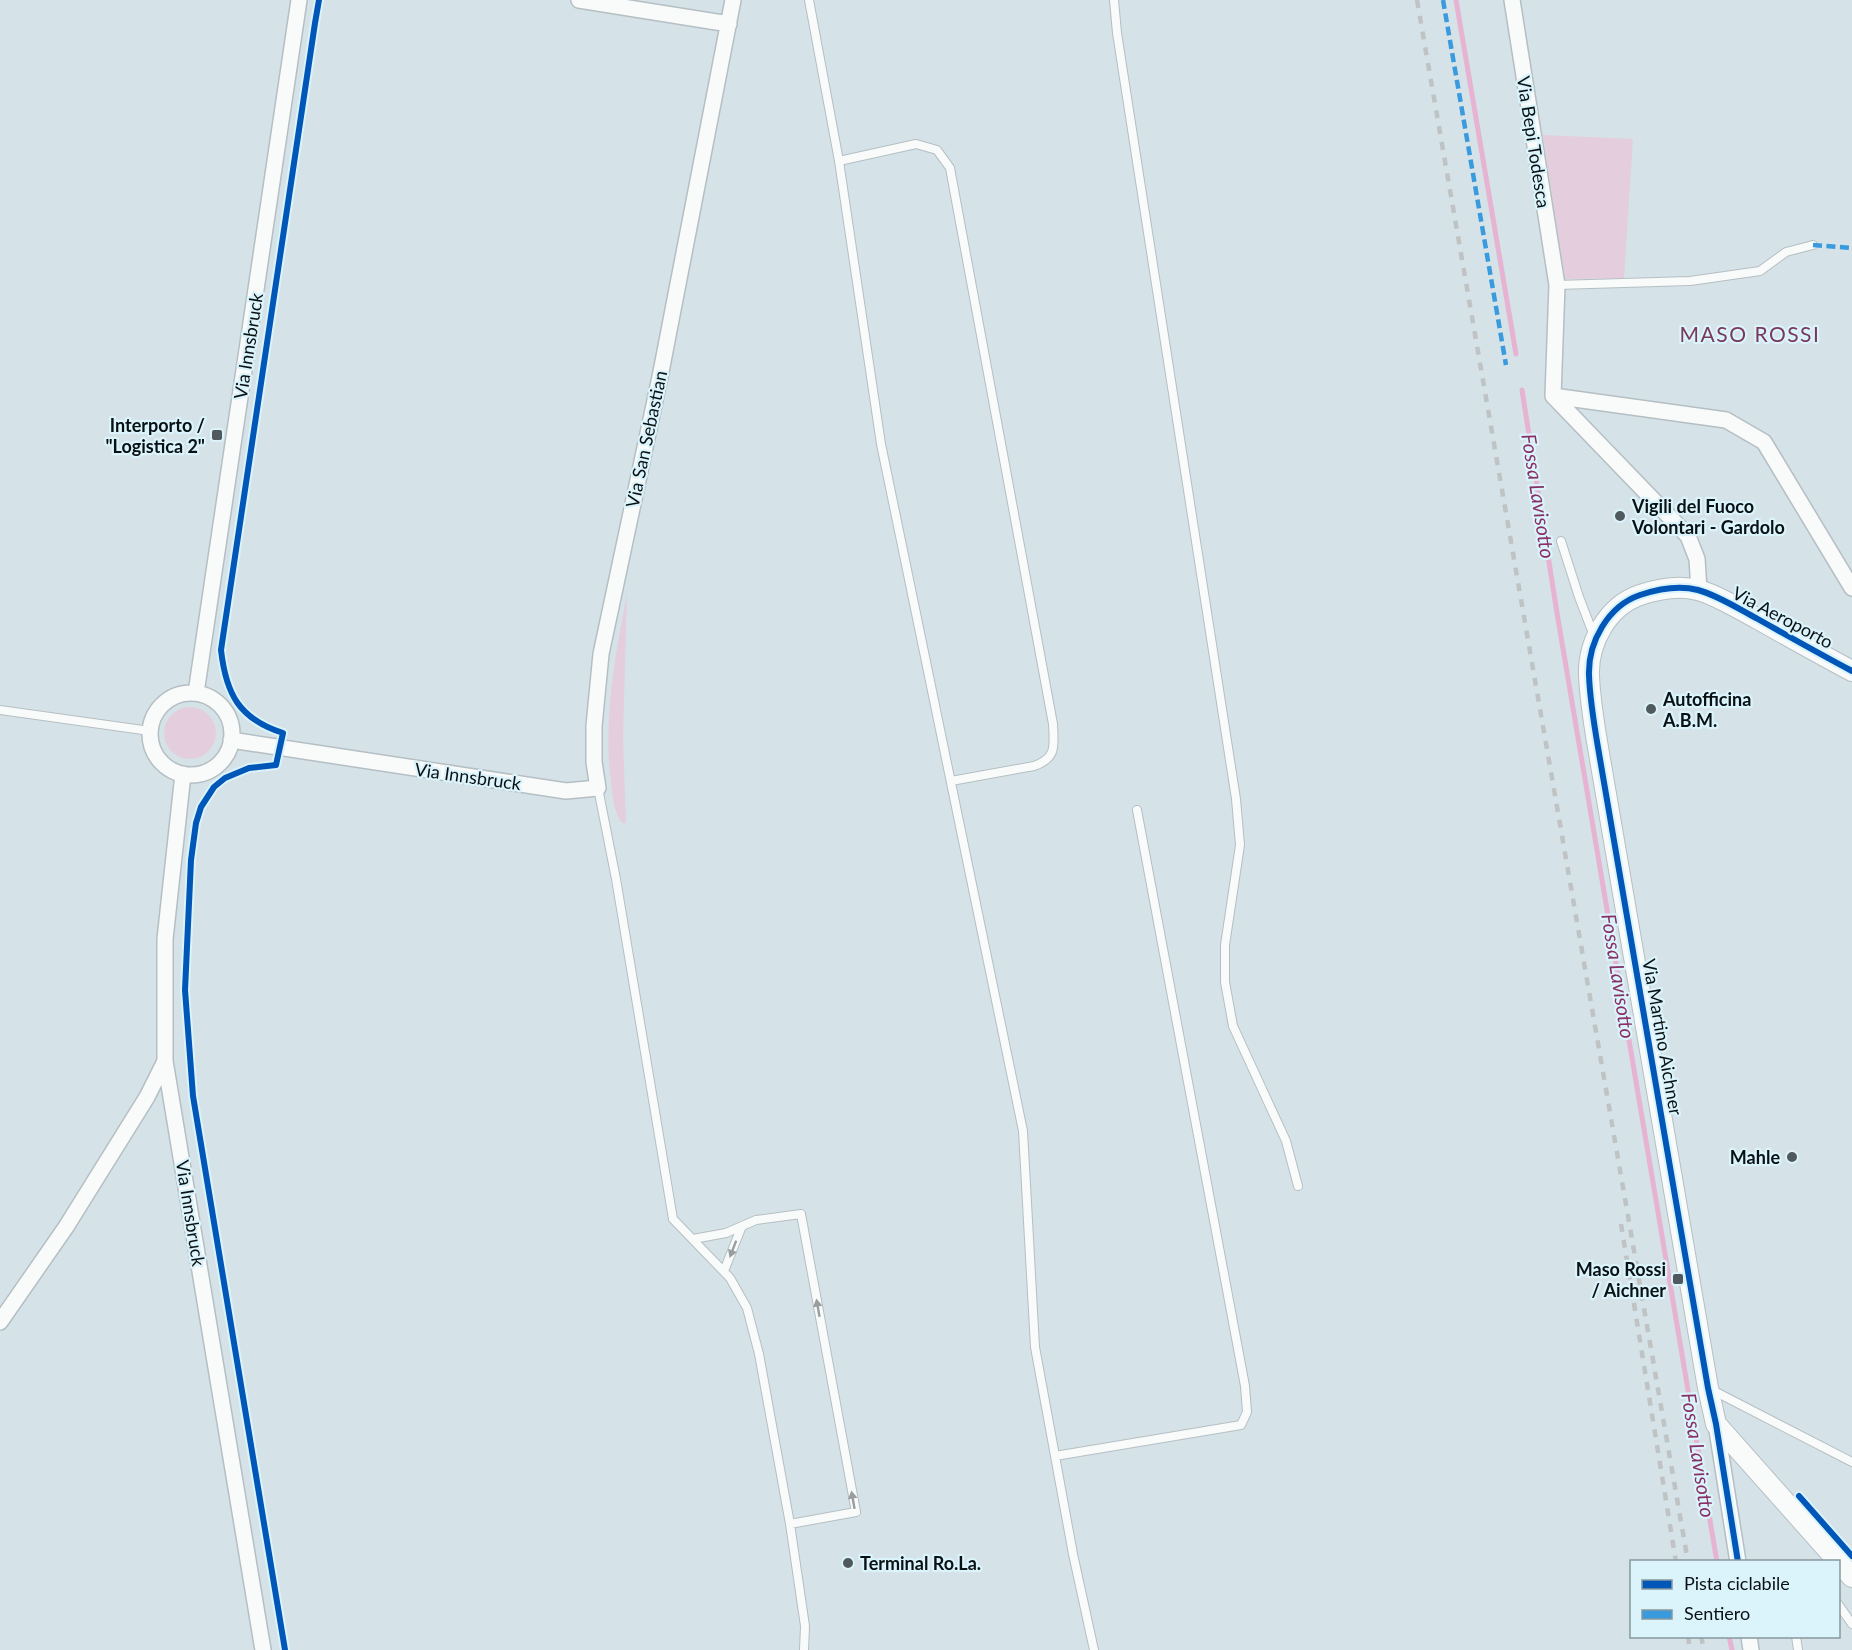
<svg xmlns="http://www.w3.org/2000/svg" width="1852" height="1650" font-family="Lato,sans-serif">
  <style>
    .green { fill: #e4cede }
    .lines { fill: none; stroke-linecap: round; stroke-linejoin: round }
    .stream { stroke: #e6b4d2; stroke-width: 5 }
    .service-casing { stroke: #b5bfc3; stroke-width: 10 }
    .minor-casing { stroke: #b5bfc3; stroke-width: 18 }
    .tertiary-casing { stroke: #b5bfc3; stroke-width: 22 }
    .service { stroke: #f9fbfb; stroke-width: 8 }
    .minor { stroke: #f9fbfb; stroke-width: 15 }
    .tertiary { stroke: #f9fbfb; stroke-width: 20 }
    .rail { stroke: #c0c3c4; stroke-width: 4.5; stroke-dasharray: 8 8; stroke-linecap: butt }
    .quiet { stroke: #3a9ade; stroke-width: 4.5; stroke-dasharray: 9 4.5; stroke-linecap: butt }
    .cycleway-casing { stroke: #dbf3fb; stroke-width: 10 }
    .cycleway { stroke: #0057b8; stroke-width: 6 }
    .oneway { fill: #999d9f }
    .poi-dot { fill: #505a5e; stroke: #dbf3fb; stroke-width: 2 }
    .labels { text-anchor: middle; dominant-baseline: central; stroke-width: 4.5; stroke-linejoin: round; paint-order: stroke }
    .street-label { font-size: 18px; fill: #091114; stroke: #dbf3fb }
    .poi-label { font-size: 18px; font-weight: bold; fill: #091114; stroke: #dbf3fb; text-anchor: end }
    .water-label { font-size: 20px; font-style: italic; fill: #883065; stroke: #dbf3fb }
    .quarter-label { font-size: 21px; letter-spacing: 1.5px; fill: #78395d; stroke: #dbf3fb }
  </style>
  <rect width="100%" height="100%" fill="#d5e2e7"/>
  <path class="green" d="M1543,135L1633,139L1624,278L1565,279Z
    M627,594L623,737L626,823H622C613,809 613,799 611,783C603,719 615,656 627,594Z
    M164 733a26 26 0 1 1 52 0a26 26 0 1 1-52 0Z"/>
  <g class="lines">
    <path class="stream" d="M1456,0L1516,354
      M1522,390L1557,613L1717,1562
      M1729,1636L1732,1650"/>
    <g class="service-casing">
      <path id="service" d="M809,0L839,161L881,444L1023,1131L1035,1347L1073,1554L1094,1650
        M1114,0L1117,33L1236,799L1240,845L1225,945V982L1233,1026L1286,1141L1298,1186
        M839,161L916,144L937,150L950,168L1053,724C1054,746 1057,758 1034,766L951,781
        M1557,285L1690,281L1760,271L1786,252L1813,245
        M1561,541L1579,597L1594,636
        M0,710L150,731
        M598,788L616,879L673,1219L730,1278L747,1308L759,1354L790,1524L805,1626L804,1650
        M693,1239L726,1233L756,1220L801,1214L856,1512L790,1524
        M724,1271L742,1226
        M1712,1390L1852,1462
        M1055,1456L1241,1425L1247,1412L1245,1386L1137,810
        M1838,1604L1852,1624
        M1796,1636L1798,1650"/>
    </g>
    <g class="minor-casing">
      <path id="minor" d="M579,0L729,24
        M1512,0L1557,285L1553,396L1688,536L1697,559L1699,590
        M1553,396L1726,420L1764,442L1852,588
        M196,693L299,0
        M150 734a41 41 0 1 1 82 0a41 41 0 1 1-82 0Z
        M231,740L566,791L598,788L594,762V726L601,654L660,377L733,0
        M183,774L165,939V1061L263,1650
        M0,1322L66,1227L147,1097L165,1061
        M1716,1424L1738,1562
        M1749,1636L1751,1650"/>
    </g>
    <g class="tertiary-casing">
      <path id="tertiary" d="M1852,671C1820,654 1788,636 1756,618C1739,609 1717,595 1698,590C1679,585 1658,589 1640,595C1608,606 1588,642 1589,675C1590,705 1596,735 1601,765L1708,1388L1716,1424L1852,1577"/>
    </g>
    <use href="#service" class="service"/>
    <use href="#minor" class="minor"/>
    <use href="#tertiary" class="tertiary"/>
    <path class="rail" d="M1417,0L1688,1562
      M1621,1224L1676,1562
      M1688,1636L1690,1650
      M1701,1636L1704,1650"/>
    <path class="quiet" d="M1443,0L1506,365
      M1813,245L1852,248"/>
    <g class="cycleway-casing">
      <path id="cycleway" d="M1799,1496L1852,1556
        M1738,1562L1716,1424L1708,1388L1601,765C1596,735 1590,705 1589,675C1588,642 1608,606 1640,595C1658,589 1679,585 1698,590C1717,595 1739,609 1756,618C1788,636 1820,654 1852,671
        M285,1650L193,1096L185,990L191,860L196,823L201,807L214,787L225,778L249,768L276,765L283,733C239,719 226,694 221,650L315,23L319,0"/>
    </g>
    <use href="#cycleway" class="cycleway"/>
  </g>
  <defs><path id="oneway-solid" d="M-6-.8H1V-3.2L6.5 0L1 3.2V.8H-6Z" transform="scale(1.5)"/></defs>
  <g class="oneway">
    <use href="#oneway-solid" transform="translate(733 1249) rotate(111)"/>
    <use href="#oneway-solid" transform="translate(818 1308) rotate(-100)"/>
    <use href="#oneway-solid" transform="translate(853 1500) rotate(-100)"/>
  </g>
  <g class="poi-dot">
    <rect x="211" y="429" width="12" height="12" rx="3"/>
    <circle cx="1620" cy="516" r="6"/>
    <circle cx="1651" cy="709" r="6"/>
    <circle cx="1792" cy="1157" r="6"/>
    <rect x="1672" y="1273" width="12" height="12" rx="3"/>
    <circle cx="848" cy="1563" r="6"/>
  </g>
  <g class="labels">
    <g class="street-label">
      <text transform="translate(1534 142) rotate(81)">Via Bepi Todesca</text>
      <text transform="translate(248 346) rotate(-81)">Via Innsbruck</text>
      <text transform="translate(646 439) rotate(-78)">Via San Sebastian</text>
      <text transform="translate(1783 617) rotate(28)">Via Aeroporto</text>
      <text transform="translate(468 776) rotate(8)">Via Innsbruck</text>
      <text transform="translate(1663 1037) rotate(80)">Via Martino Aichner</text>
      <text transform="translate(191 1213) rotate(81)">Via Innsbruck</text>
    </g>
    <g class="poi-label">
      <text x="205" y="425">Interporto /<tspan x="205" dy="21">"Logistica 2"</tspan></text>
      <text x="1632" y="506" text-anchor="start">Vigili del Fuoco<tspan x="1632" dy="21">Volontari - Gardolo</tspan></text>
      <text x="1663" y="699" text-anchor="start">Autofficina<tspan x="1663" dy="21">A.B.M.</tspan></text>
      <text x="1780" y="1157">Mahle</text>
      <text x="1666" y="1269">Maso Rossi<tspan x="1666" dy="21">/ Aichner</tspan></text>
      <text x="860" y="1563" text-anchor="start">Terminal Ro.La.</text>
    </g>
    <g class="water-label">
      <text transform="translate(1539 496) rotate(81)">Fossa Lavisotto</text>
      <text transform="translate(1619 976) rotate(81)">Fossa Lavisotto</text>
      <text transform="translate(1699 1455) rotate(81)">Fossa Lavisotto</text>
    </g>
    <g class="quarter-label">
      <text x="1750" y="333">MASO ROSSI</text>
    </g>
  </g>
  <rect x="1630" y="1560" width="210" height="78" fill="#dbf3fb" stroke="#87999f" stroke-width="1.5"/>
  <rect x="1642" y="1580" width="30" height="9" fill="#0057b8" stroke="#87999f" stroke-width="1.5"/>
  <text x="1684" y="1590" font-size="18" fill="#091114">Pista ciclabile</text>
  <rect x="1642" y="1610" width="30" height="9" fill="#3a9ade" stroke="#87999f" stroke-width="1.5"/>
  <text x="1684" y="1620" font-size="18" fill="#091114">Sentiero</text>
</svg>
